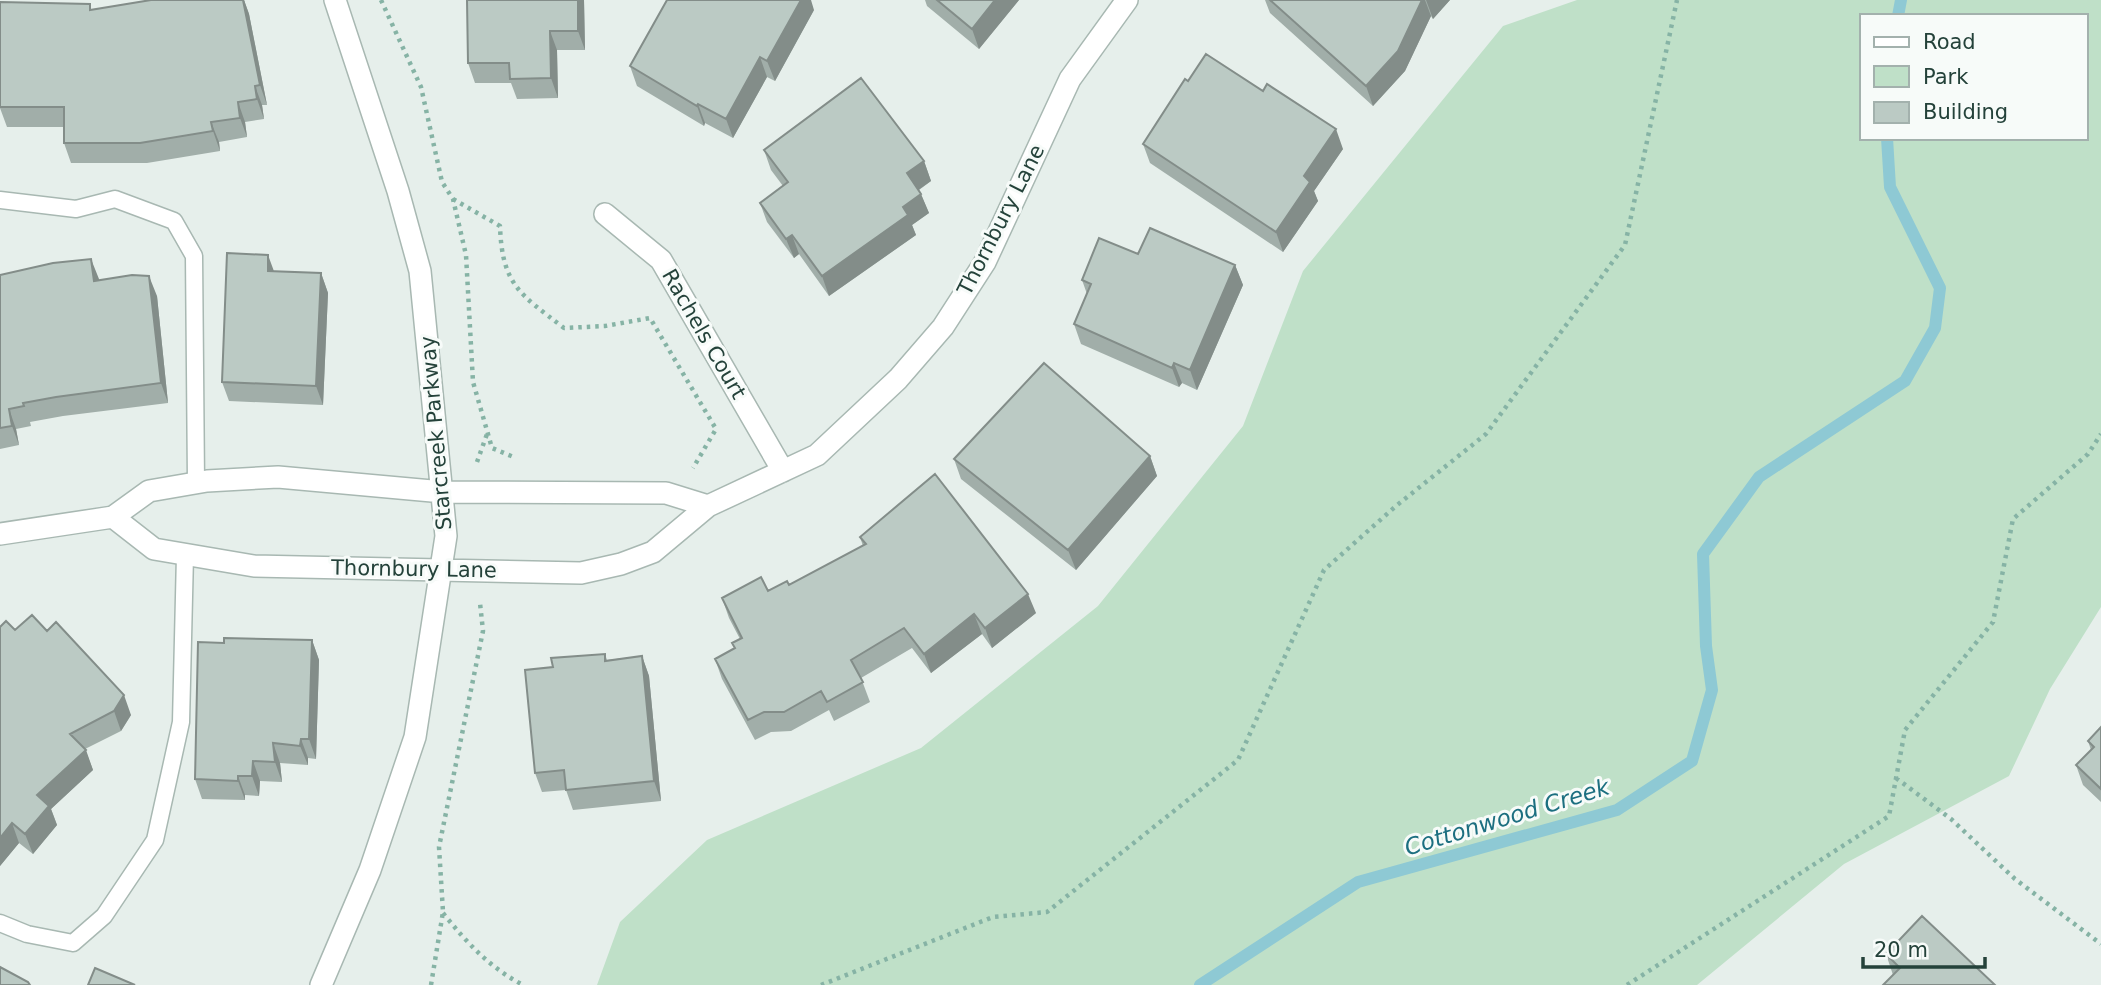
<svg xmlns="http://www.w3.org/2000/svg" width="2101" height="985" font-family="'DejaVu Sans',sans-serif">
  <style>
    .green { fill: #bfe0c8; fill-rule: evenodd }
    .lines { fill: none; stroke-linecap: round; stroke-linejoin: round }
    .stream { stroke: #8ec9d4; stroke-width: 12 }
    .service-casing { stroke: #a8b8b2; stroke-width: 19 }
    .minor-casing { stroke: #a8b8b2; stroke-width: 24 }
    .path { stroke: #86b3a5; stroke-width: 4.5; stroke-dasharray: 3.5 5; stroke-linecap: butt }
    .service { stroke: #fff; stroke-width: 16 }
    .minor { stroke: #fff; stroke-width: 21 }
    .wall { fill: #a1aea9 }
    .shaded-wall { fill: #838d89 }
    .building { fill: #bbcac4; stroke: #838d89; stroke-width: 2 }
    .labels { text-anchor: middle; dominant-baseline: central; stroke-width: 6; stroke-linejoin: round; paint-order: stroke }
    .street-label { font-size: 21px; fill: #24423a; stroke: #f7fbf9 }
    .water-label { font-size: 23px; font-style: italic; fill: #1c6f80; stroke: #f7fbf9 }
  </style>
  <rect width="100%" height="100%" fill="#e6efeb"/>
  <path class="green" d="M1577,0H2101V607L2050,689L2009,776L1844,864L1697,985H597L620,922L707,840L921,748L1098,606L1243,426L1303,271L1503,26ZM1861,16H2085V138H1861Z"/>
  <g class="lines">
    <path class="stream" d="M1898,16L1901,0
      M1200,985L1358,882L1617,810L1692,761L1712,690L1706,646L1703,554L1759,477L1905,381L1935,328L1940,288L1890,187L1887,138"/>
    <g class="service-casing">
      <path id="service" d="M0,200L76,209L115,199L174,221L194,256L196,483
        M0,923L27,934L73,943L104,916L155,840L181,722L185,555"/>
    </g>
    <g class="minor-casing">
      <path id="minor" d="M605,214L661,260L783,471
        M113,517L154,549L254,566L581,573L621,564L653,552L708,506L817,455L898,379L943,327L985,262L1070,79L1127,0
        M0,534L113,517L149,491L207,481L278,477L443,492L666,493L708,506
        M321,985L370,870L415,737L446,536L420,271L398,191L335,0"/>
    </g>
    <path class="path" d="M381,0L421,87L442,182L453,199L466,255L473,382L492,448L516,458
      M453,199L500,226C502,285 520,294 564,328L605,326L650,318L716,429L693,468
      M477,462L487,434
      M1896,778L1951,819L2015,879L2101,944
      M443,913C467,943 489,967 523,985
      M431,985L443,912L439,847L483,631L480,603
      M821,985L993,917L1047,912L1238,760L1324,570L1396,506L1486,434L1625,245L1677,0
      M1627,985L1889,816L1905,730L1993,622L2013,519L2088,454L2101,434"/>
    <use href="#service" class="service"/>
    <use href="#minor" class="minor"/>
  </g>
  <path class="wall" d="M244,0L249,14L267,105H262L264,119L245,122L247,137L219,142L220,151L147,163H71L64,143V127H7L0,108V2L93,10Z
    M467,0H584L585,50H557L558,98L517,99L511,83H475L468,63Z
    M925,0H1019L979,49L927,6Z
    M1265,0H1450L1433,19L1431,16L1405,71L1373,106L1270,13Z
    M814,10L775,81L767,77L733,138L705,123L704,126L637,86L630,66Z
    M1143,144L1343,149L1314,191L1318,201L1283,252L1150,163Z
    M764,150L924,161L931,181L919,190L929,213L912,225L916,235L829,296L799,254L794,258L767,222L760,203L783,186L771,170Z
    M1138,254L1235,265L1243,285L1197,390L1182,383L1179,387L1081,344L1074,324L1087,294L1082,280Z
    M274,271L321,273L328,293L323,405L229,401L222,382Z
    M0,275L99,280L157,296L168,403L63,416L30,422L31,426L16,429L19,445L0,449Z
    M1150,456L1157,476L1076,570L961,479L954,459Z
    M860,537L1036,613L992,648L982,634L931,673L912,648L861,678L870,702L834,721L829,710L791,731L771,732L755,740L722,679L715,659L734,649L732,643L740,639L729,618L722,598L768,591L789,585L863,546Z
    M15,630L131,715L121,731L85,749L93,770L51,809L57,825L33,854L19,843L0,866Z
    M312,640L319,660L316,759L308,758V765L280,763L282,782L260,781L259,796L245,795V800L202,799L195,779L224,643Z
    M605,654L607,660L642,656L649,676L661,801L573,810L566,790L542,792L535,773L553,667Z
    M2101,727V802L2083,785L2076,765L2091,750L2088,741Z
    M1886,954L1995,985L1893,975Z"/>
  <path class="shaded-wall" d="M243,0H244L249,14L267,105L260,85Z
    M578,0H584L585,50L578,31Z
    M801,0H811L814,10L775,81L767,61Z
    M995,0H1019L979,49L972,29Z
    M1422,0H1425L1431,16L1405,71L1373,106L1366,86Z
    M1426,0H1450L1433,19Z
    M550,31L557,50L558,98L551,78Z
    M760,57L767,77L733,138L726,119Z
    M255,86L262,105L264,119L257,99Z
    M238,102L245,122L247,137L240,118Z
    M698,104L705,123L704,126L697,106Z
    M211,122L219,142L220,151L213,131Z
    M1336,129L1343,149L1314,191L1318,201L1283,252L1276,232L1304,176Z
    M924,161L931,181L914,193L907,173Z
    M921,194L929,213L912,225L916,235L829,296L822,276L903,207Z
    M792,235L799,254L794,258L786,239Z
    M268,255L275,274L268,271Z
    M91,259L99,279L101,301L94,281Z
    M1235,265L1243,285L1197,390L1190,370Z
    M321,273L328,293L323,405L316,386Z
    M149,276L157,296L168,403L161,383Z
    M1174,363L1182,383L1179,387L1172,368Z
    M9,409L16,429L19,445L12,426Z
    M1150,456L1157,476L1076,570L1068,550Z
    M1028,594L1036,613L992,648L985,628Z
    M974,614L982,634L931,673L924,654Z
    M312,640L319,660L316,759L309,739Z
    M642,656L649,676L661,801L654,781Z
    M124,695L131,715L121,731L114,711Z
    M301,739L308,758V765L300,746Z
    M273,743L280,763L282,782L275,762Z
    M86,750L93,770L51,809L57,825L33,854L25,834L37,795Z
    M253,761L260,781L259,796L252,776Z
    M238,776L245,795V800L238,781Z
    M12,823L19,843L0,866V838Z"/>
  <path class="building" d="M151,0H243L260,85L255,86L257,99L238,102L240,118L211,122L213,131L140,143H64V107H0V2L90,4V10Z
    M467,0H578V31H550L551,78L510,79L509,63H468Z
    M667,0H801L767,61L760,57L726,119L698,104L697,106L630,66Z
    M937,0H995L972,29Z
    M1270,0H1422L1398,51L1366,86Z
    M1206,54L1263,91L1267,84L1336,129L1304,176L1310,182L1276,232L1143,144L1185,79L1188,81Z
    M861,78L924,161L907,173L921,194L903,207L908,215L822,276L792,235L786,239L760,203L788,182L764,150Z
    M1150,228L1235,265L1190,370L1174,363L1172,368L1074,324L1091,284L1082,280L1099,238L1138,254Z
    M227,253L268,255V271L321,273L316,386L222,382Z
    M91,259L94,281L132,275L149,276L161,383L56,397L23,403L24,406L9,409L12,426L0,428V275L53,263Z
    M1044,363L1150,456L1068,550L954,459Z
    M935,474L1028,594L985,628L974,614L924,654L904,628L851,660L863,682L827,702L821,691L784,712H764L748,720L715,659L735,648L732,643L742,638L722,598L761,577L768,591L787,581L789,585L866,544L860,537Z
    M32,615L47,631L56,622L124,695L114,711L70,734L86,750L37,795L49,806L25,834L12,823L0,838V627L6,621L15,630Z
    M224,638L312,640L309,739H301L300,746L273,743L275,762L253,761L252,776H238V781L195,779L198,642L224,643Z
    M605,654V661L642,656L654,781L566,790L564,770L535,773L525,670L553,667L551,658Z
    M2101,727V789L2076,765L2094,747L2088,741Z
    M1922,916L1995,985H1883L1900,968L1886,954Z
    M0,967L28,982L30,985H0Z
    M95,968L135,985H88Z"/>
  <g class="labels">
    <g class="street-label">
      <text transform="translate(1001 220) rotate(-63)">Thornbury Lane</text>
      <text transform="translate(704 334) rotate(60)">Rachels Court</text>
      <text transform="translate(436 433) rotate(-95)">Starcreek Parkway</text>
      <text transform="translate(414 569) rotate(1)">Thornbury Lane</text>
    </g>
    <g class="water-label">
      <text transform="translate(1507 817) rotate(-17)">Cottonwood Creek</text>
    </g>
  </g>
  <rect x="1860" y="14" width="228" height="126" fill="#f7fbf9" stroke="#a3b1ad" stroke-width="2"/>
  <rect x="1874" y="37" width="35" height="10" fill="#ffffff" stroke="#a3b1ad" stroke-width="2"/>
  <text x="1923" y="49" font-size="21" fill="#24423a">Road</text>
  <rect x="1874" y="66" width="35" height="21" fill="#bfe0c8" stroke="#a3b1ad" stroke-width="2"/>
  <text x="1923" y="84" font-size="21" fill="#24423a">Park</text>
  <rect x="1874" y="102" width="35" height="21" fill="#bbcac4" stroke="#a3b1ad" stroke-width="2"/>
  <text x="1923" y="119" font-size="21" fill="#24423a">Building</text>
  <path d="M1863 957v10h122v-10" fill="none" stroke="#24423a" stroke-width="3.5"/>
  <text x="1874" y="957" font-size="21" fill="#24423a" stroke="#f7fbf9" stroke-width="5" paint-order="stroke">20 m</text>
</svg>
